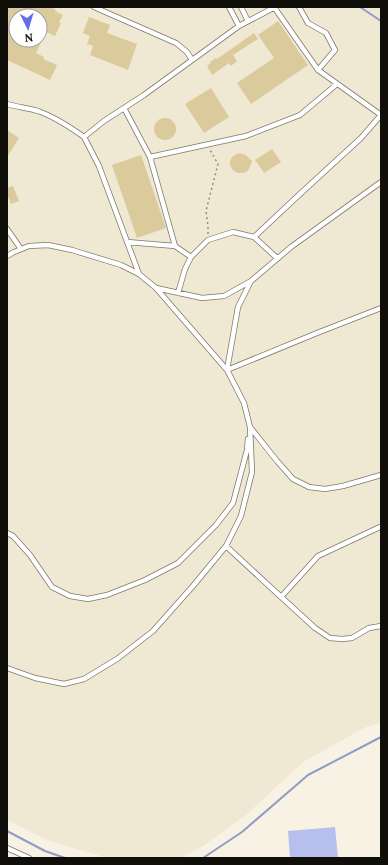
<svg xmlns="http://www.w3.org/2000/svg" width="388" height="865" font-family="Lora,serif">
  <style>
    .built { fill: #efe8d2; fill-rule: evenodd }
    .forest { fill: #b7c0ed }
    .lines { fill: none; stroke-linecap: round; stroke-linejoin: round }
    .stream { stroke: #929ac6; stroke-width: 2 }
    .building { fill: #dbcb9c; fill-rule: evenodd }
    .lane-casing { stroke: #7d786c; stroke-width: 6 }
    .path { stroke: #908c82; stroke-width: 1.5; stroke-dasharray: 2 3; stroke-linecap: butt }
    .lane { stroke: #fff; stroke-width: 4.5 }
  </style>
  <rect width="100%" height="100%" fill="#f7f2e3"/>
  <path class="built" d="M7,7H381V723L366,727L303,762L246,815L203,846L180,858H108L49,841L7,820ZM16,16H40V40H16Z"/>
  <path class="forest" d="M335,827L338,858H290L288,831Z"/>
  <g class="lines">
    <path class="stream" d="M360,7L381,21
      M7,831L45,851L65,858
      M203,858L242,832L308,775L381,737"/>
  </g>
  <path class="building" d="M7,7H51L56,10L55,11L63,15L59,22L61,23L55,36L46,32L36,53L44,57L43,59L57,65L50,80L7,60ZM16,16H40V40H16Z
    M89,17L110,25L107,33L137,44L128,70L90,55L93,46L87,44L90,36L83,33Z
    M278,21L308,65L251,104L237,83L274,58L258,35Z
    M254,33L258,39L233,55L237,61L231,66L229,63L212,75L207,66L211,63L210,62L216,58L217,59Z
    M211,88L229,117L204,133L185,104Z
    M154 129a11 11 0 1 1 22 0a11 11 0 1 1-22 0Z
    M7,130L19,138L7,157Z
    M272,149L281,162L264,173L255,160Z
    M239,153L246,155L252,161L249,169L246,172L242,173H238L234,171L232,169L230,165V161L232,157L235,155Z
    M141,155L166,228L137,238L112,165Z
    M13,186L19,201L11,204L7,194V188Z"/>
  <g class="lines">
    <g class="lane-casing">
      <path id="lane" d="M94,7L176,43L187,52L192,60
        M229,7L239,26
        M241,7L248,21
        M274,7L318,70L335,50L326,33L308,23L299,7
        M318,70L381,115
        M7,104C17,107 28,108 38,111C55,117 70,127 84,137L104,121L144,95L239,26L275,7
        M124,108L150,157L246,136L300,115L337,84
        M84,137L99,166L139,274
        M150,157L175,246L191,257
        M7,229L21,249
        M254,237L301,193L361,138L381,115
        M127,242L175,246
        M7,256L14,252L29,246L48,245L72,250L121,265L139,274L156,288L227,370L244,403L250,427L252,472L241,516L226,546L193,586L153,631L117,659L84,679L64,684L35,678L7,668
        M156,288L202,298L224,296L251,281
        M178,293L185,269L191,257L208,240L233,232L254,237L277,258
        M227,370L238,307L251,281L291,247L381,182
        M227,370L317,333L381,308
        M250,427L277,461L293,479L309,487L325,489L343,486L381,475
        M7,533L13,536L30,555L52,587L70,596L88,599L107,595L145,580L178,563L216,525L233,503L247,450L248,439
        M226,546L267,584L315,628L330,638L342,639L352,638L369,628L381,626
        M281,597L318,556L380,527
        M7,848L29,858"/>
    </g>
    <path class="path" d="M208,234V226L206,211L218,164L210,150"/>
    <use href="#lane" class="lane"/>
  </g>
  <rect width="388" height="865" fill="none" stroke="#100e09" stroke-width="16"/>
  <g transform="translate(28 28) rotate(175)"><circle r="19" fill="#ffffff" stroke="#9f9f9d"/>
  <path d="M0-3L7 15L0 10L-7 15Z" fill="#636de6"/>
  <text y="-6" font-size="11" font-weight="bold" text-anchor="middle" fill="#100e09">N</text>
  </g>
</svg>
